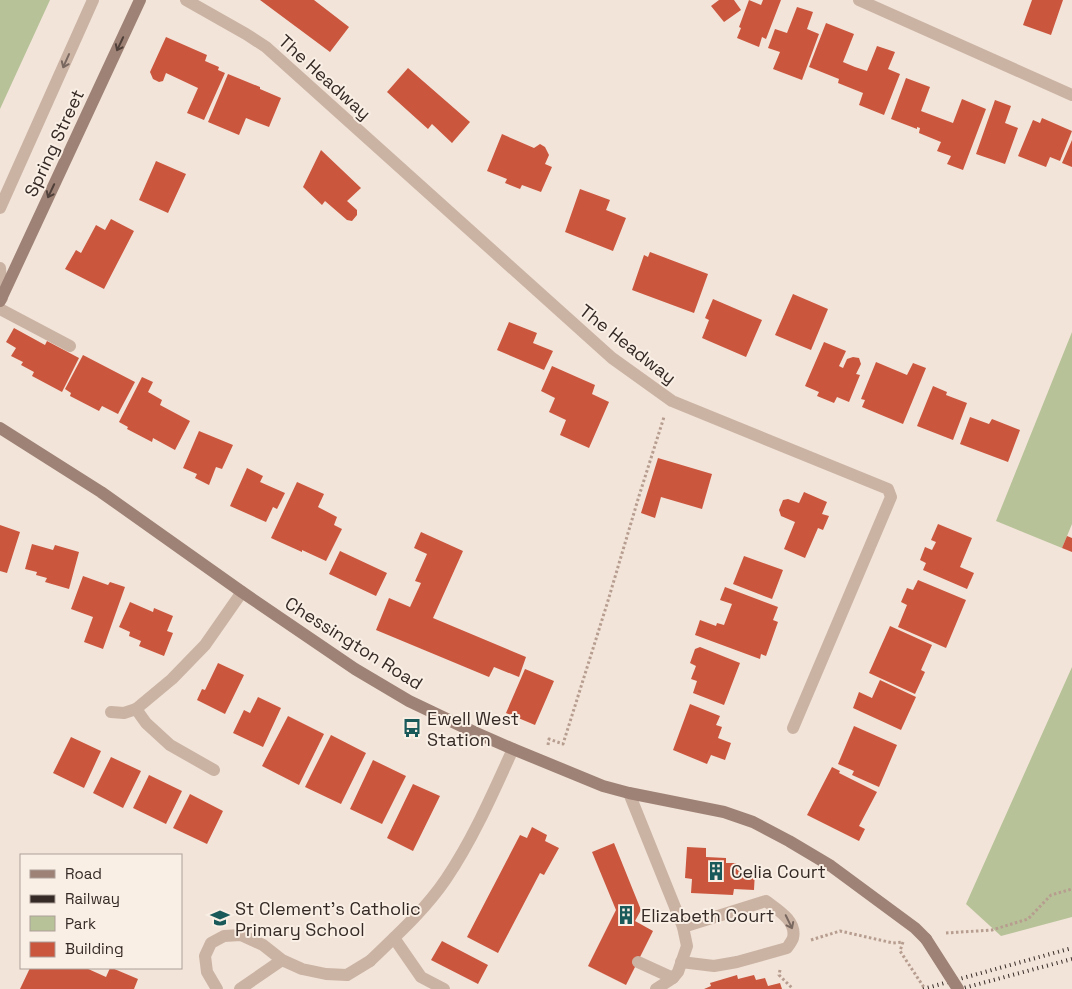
<svg xmlns="http://www.w3.org/2000/svg" width="1072" height="989" font-family="'Space Grotesk',sans-serif">
  <style>
    .green { fill: #b7c298 }
    .building { fill: #cb563e }
    .lines { fill: none; stroke-linecap: round; stroke-linejoin: round }
    .path { stroke: #b79d8f; stroke-width: 3; stroke-dasharray: 2.5 2.5; stroke-linecap: butt }
    .service { stroke: #cbb3a4; stroke-width: 12 }
    .minor { stroke: #cbb3a4; stroke-width: 12 }
    .secondary { stroke: #9f8276; stroke-width: 12 }
    .rail { stroke: #362a26; stroke-width: 4; stroke-dasharray: 1 4; stroke-linecap: butt }
    .path-bridge { stroke: #b79d8f; stroke-width: 3; stroke-dasharray: 2.5 2.5; stroke-linecap: butt }
    .secondary-bridge { stroke: #9f8276; stroke-width: 12 }
    .oneway { stroke: #50403a }
    .oneway2 { stroke: #79685f }
    .labels { text-anchor: middle; dominant-baseline: central; stroke-width: 4; stroke-linejoin: round; paint-order: stroke }
    .street-label { font-size: 18px; fill: #362a26; stroke: #faefe5 }
    .poi-label { font-size: 18px; fill: #362a26; stroke: #faefe5; text-anchor: start }
  </style>
  <rect width="100%" height="100%" fill="#f2e4d9"/>
  <path class="green" d="M0,0H50L0,109Z
    M1072,332V524L1062,548L996,521Z
    M1072,667V917L1001,936L966,904Z"/>
  <path class="building" d="M260,0H314L349,27L330,52Z
    M719,0H734L741,10L724,22L711,6Z
    M749,0L761,5L763,0H781L766,39L762,37L759,47L737,38L741,28L739,27Z
    M1032,0H1063L1051,35L1023,25Z
    M797,7L813,12L807,29L819,34L802,80L773,69L780,52L768,48L775,29L787,33Z
    M826,23L854,34L843,62L855,67L867,71L877,46L895,52L888,69L900,74L884,115L859,105L863,93L838,83L839,79L809,67Z
    M166,37L207,55L205,61L219,67L218,70L225,73L204,120L187,113L198,88L166,73L163,81L159,82L153,79L150,72Z
    M408,68L470,122L452,143L432,124L428,129L387,92Z
    M228,74L260,87V89L281,98L269,127L246,118L239,135L208,122Z
    M906,78L930,87L921,111L953,123L962,99L986,109L963,170L947,164L951,156L937,151L941,142L919,133L920,128L917,127V129L891,119Z
    M995,100L1011,106L1005,123L1018,128L1005,164L976,154Z
    M1042,118L1072,131L1060,161L1050,157L1046,167L1018,156L1033,120L1040,123Z
    M502,134L534,148L540,144L545,147L549,155L545,164L552,167L541,192L522,185L520,189L505,183L507,179L487,171Z
    M1072,140V167L1062,163Z
    M321,150L361,188L347,201L357,210V215L352,221L347,220L325,201L322,205L303,187Z
    M156,161L186,174L168,213L139,200Z
    M580,189L610,200L606,210L626,218L613,251L565,232Z
    M111,219L134,231L104,289L65,269L76,250L81,253L96,225L105,230Z
    M650,252L708,274L694,313L632,290L644,255L648,257Z
    M793,294L828,309L811,350L775,335Z
    M713,299L762,320L746,357L702,338L709,320L705,318Z
    M509,322L537,333L533,343L553,351L544,370L497,350Z
    M14,328L45,345L47,341L79,358L62,392L32,376L34,372L21,365L23,362L11,356L16,348L6,342Z
    M824,342L846,351L839,366L843,368L847,359L853,357L859,358L861,364L856,374L860,375L849,402L837,397L834,403L817,396L819,392L805,386Z
    M83,355L135,382L118,414L102,406L99,411L70,396L71,393L65,389Z
    M876,362L907,375L913,363L926,368L903,424L862,407L865,400L861,399Z
    M552,366L595,385L592,394L609,402L589,448L560,435L566,420L549,412L555,398L541,391Z
    M142,377L153,382L148,392L162,400L160,405L190,421L175,450L153,438L152,442L127,429L128,427L119,422Z
    M933,386L947,392L946,395L967,403L953,440L917,426Z
    M970,417L989,424L992,419L1020,430L1008,462L960,444Z
    M199,431L233,445L222,469L216,467L209,485L195,478L197,474L183,468Z
    M658,458L712,474L702,509L661,497L655,518L641,513Z
    M247,468L263,476L260,482L285,493L277,509L273,507L266,522L230,506Z
    M297,482L324,494L318,507L337,517L334,525L342,529L326,561L302,550V552L271,538Z
    M804,492L827,502L822,514L829,516L823,530L818,528L805,558L784,549L795,522L781,516L779,510L783,500L788,499L799,503Z
    M938,524L972,538L960,567L974,573L967,589L923,570L926,563L920,560L925,547L932,550L936,542L931,540Z
    M0,525L20,532L7,573L0,571Z
    M421,532L463,551L433,618L526,657L519,677L494,667L489,677L376,630L389,598L410,607L421,583L415,581L427,554L414,548Z
    M1067,536L1072,538V552L1062,548Z
    M32,544L53,550L55,545L79,552L69,589L45,582L47,578L36,575L37,572L25,569Z
    M340,551L387,573L376,596L329,574Z
    M744,556L783,570L772,599L733,584Z
    M83,576L108,585L110,582L125,587L103,649L84,642L93,617L71,609Z
    M918,580L966,600L946,648L898,627L907,605L901,602L907,588L913,590Z
    M725,587L778,607L773,620L778,622L766,656L761,654L760,659L695,635L700,620L716,626L717,623L724,625L732,604L720,600Z
    M130,602L153,612L154,608L173,616L167,631L173,633L164,656L139,646L141,641L129,636L130,632L119,627Z
    M890,626L932,645L921,670L925,672L915,694L869,673Z
    M700,647L740,663L724,705L693,693L697,681L691,679L696,666L690,663L695,649Z
    M218,663L244,675L225,714L197,700L202,689L205,690Z
    M525,669L554,681L535,725L506,713Z
    M880,680L916,697L901,730L853,708L859,692L872,698Z
    M258,697L281,708L263,747L233,733L244,710L250,713Z
    M690,704L720,716L716,725L722,727L718,738L731,743L725,760L711,755L707,764L673,750Z
    M288,716L324,734L299,785L262,766Z
    M854,726L897,745L879,787L852,775L854,771L838,764Z
    M331,735L366,753L341,804L305,787Z
    M71,737L101,751L84,788L53,773Z
    M111,757L141,771L123,808L93,793Z
    M373,760L406,776L382,824L350,809Z
    M832,767L840,771L839,773L877,792L859,826L865,829L859,841L807,815Z
    M149,775L182,791L166,824L133,808Z
    M413,784L440,796L413,851L387,838Z
    M190,794L223,811L207,844L173,828Z
    M532,827L547,835L545,841L559,848L544,875L540,873L498,953L467,937L520,835L527,838Z
    M614,843L641,910L635,921L653,931L626,985L588,966L616,910L592,852Z
    M687,847L706,848V857L726,858V863H737V870L755,871L754,890L734,889L733,895L691,893L692,879L685,878Z
    M442,941L488,965L478,984L431,960Z
    M30,968H86L106,977L110,968H112L138,979L134,989H20Z
    M737,975L738,979L754,975L756,980L765,978L768,986L780,983L782,989H704L711,986L710,983Z"/>
  <g class="lines">
    <path class="path" d="M548,745L549,739L563,744L607,604L639,496L664,417
      M946,933L992,930L1028,919L1051,895L1072,889
      M811,940L840,931L893,943L902,942
      M780,970L779,975L793,989"/>
    <path class="service" d="M0,208L93,0
      M0,268L2,298
      M0,309L70,346
      M136,709L146,723L170,745L214,770
      M394,938L421,977L444,989
      M638,962L673,978
      M681,962L714,966L737,962L787,948C789,945 792,941 793,938C797,921 778,910 766,901L683,927
      M217,989L207,972L205,956L211,943L224,936L241,935L263,945L282,960L302,969L326,974L347,975L370,961
      M240,989L282,960
      M656,989L673,978"/>
    <path class="minor" d="M186,0L246,34L266,47L612,358L672,401L888,489L891,497L793,728
      M859,0L1072,95
      M111,712L124,713L136,709L172,679L205,645L242,592
      M629,793L683,927L687,946L678,972L673,978
      M370,961C397,935 425,910 446,879C473,839 493,793 513,749"/>
    <path class="secondary" d="M0,301L140,0
      M0,428L101,492L242,592L355,669L409,701L474,732L513,749L603,786L629,793L724,812L753,822L789,841L831,866L915,928L926,939"/>
    <path class="rail" d="M923,989L1072,948
      M960,989L1072,959"/>
    <path class="path-bridge" d="M903,942L900,951L925,989"/>
    <path class="secondary-bridge" d="M926,939L958,989"/>
  </g>
  <defs><path id="oneway-shaft" d="M-6 0H5M1.5-3L5.5 0L1.5 3" fill="none" stroke-width="1.6" stroke-linecap="round" stroke-linejoin="round" transform="scale(1.25)"/></defs>
  <g class="oneway">
    <use href="#oneway-shaft" transform="translate(120 44) rotate(115)"/>
    <use href="#oneway-shaft" transform="translate(51 191) rotate(115)"/>
  </g>
  <g class="oneway2">
    <use href="#oneway-shaft" transform="translate(66 61) rotate(114)"/>
    <use href="#oneway-shaft" transform="translate(789 922) rotate(64)"/>
  </g>
  <defs>
    <g id="bus-bare" transform="scale(1.5)"><path d="M-5-6H5V4H4V6H2V4H-2V6H-4V4H-5ZM-3.5-4V0h7V-4ZM-3.5 1.2v1.5H-2V1.2ZM2 1.2v1.5H3.5V1.2Z" fill="#1a5959" stroke="#faefe5" stroke-width="2.5" paint-order="stroke"/></g>
    <g id="building-bare" transform="scale(1.5)"><path d="M-4-6H4V6H1V3H-1V6H-4ZM-2.5-4.3h1.7v1.8h-1.7ZM.8-4.3h1.7v1.8H.8ZM-2.5-1h1.7V.8h-1.7ZM.8-1h1.7V.8H.8Z" fill="#1a5959" stroke="#faefe5" stroke-width="2.5" paint-order="stroke"/></g>
    <g id="school-bare" transform="scale(1.5)"><path d="M0-5L7-2L0 1L-7-2ZM-4 1L0 2.5L4 1V4Q0 6-4 4Z" fill="#1a5959" stroke="#faefe5" stroke-width="2.5" paint-order="stroke"/></g>
  </defs>
  <g fill-rule="evenodd">
    <use href="#bus-bare" x="412" y="728"/>
    <use href="#building-bare" x="716" y="871"/>
    <use href="#building-bare" x="626" y="915"/>
    <use href="#school-bare" x="220" y="918"/>
  </g>
  <g class="labels">
    <g class="street-label">
      <text transform="translate(325 77) rotate(42)">The Headway</text>
      <text transform="translate(54 143) rotate(-65)">Spring Street</text>
      <text transform="translate(628 344) rotate(38)">The Headway</text>
      <text transform="translate(354 643) rotate(32)">Chessington Road</text>
    </g>
    <g class="poi-label">
      <text x="427" y="718">Ewell West<tspan x="427" dy="21">Station</tspan></text>
      <text x="731" y="871">Celia Court</text>
      <text x="235" y="908">St Clement's Catholic<tspan x="235" dy="21">Primary School</tspan></text>
      <text x="641" y="915">Elizabeth Court</text>
    </g>
  </g>
  <rect x="20" y="854" width="162" height="115" fill="#faefe5" stroke="#aca099"/>
  <rect x="30" y="870" width="25" height="8" fill="#9f8276" stroke="#aca099"/>
  <text x="65" y="879" font-size="15" fill="#362a26">Road</text>
  <rect x="30" y="895" width="25" height="8" fill="#362a26" stroke="#aca099"/>
  <text x="65" y="904" font-size="15" fill="#362a26">Railway</text>
  <rect x="30" y="916" width="25" height="15" fill="#b7c298" stroke="#aca099"/>
  <text x="65" y="929" font-size="15" fill="#362a26">Park</text>
  <rect x="30" y="942" width="25" height="15" fill="#cb563e" stroke="#aca099"/>
  <text x="65" y="954" font-size="15" fill="#362a26">Building</text>
</svg>
